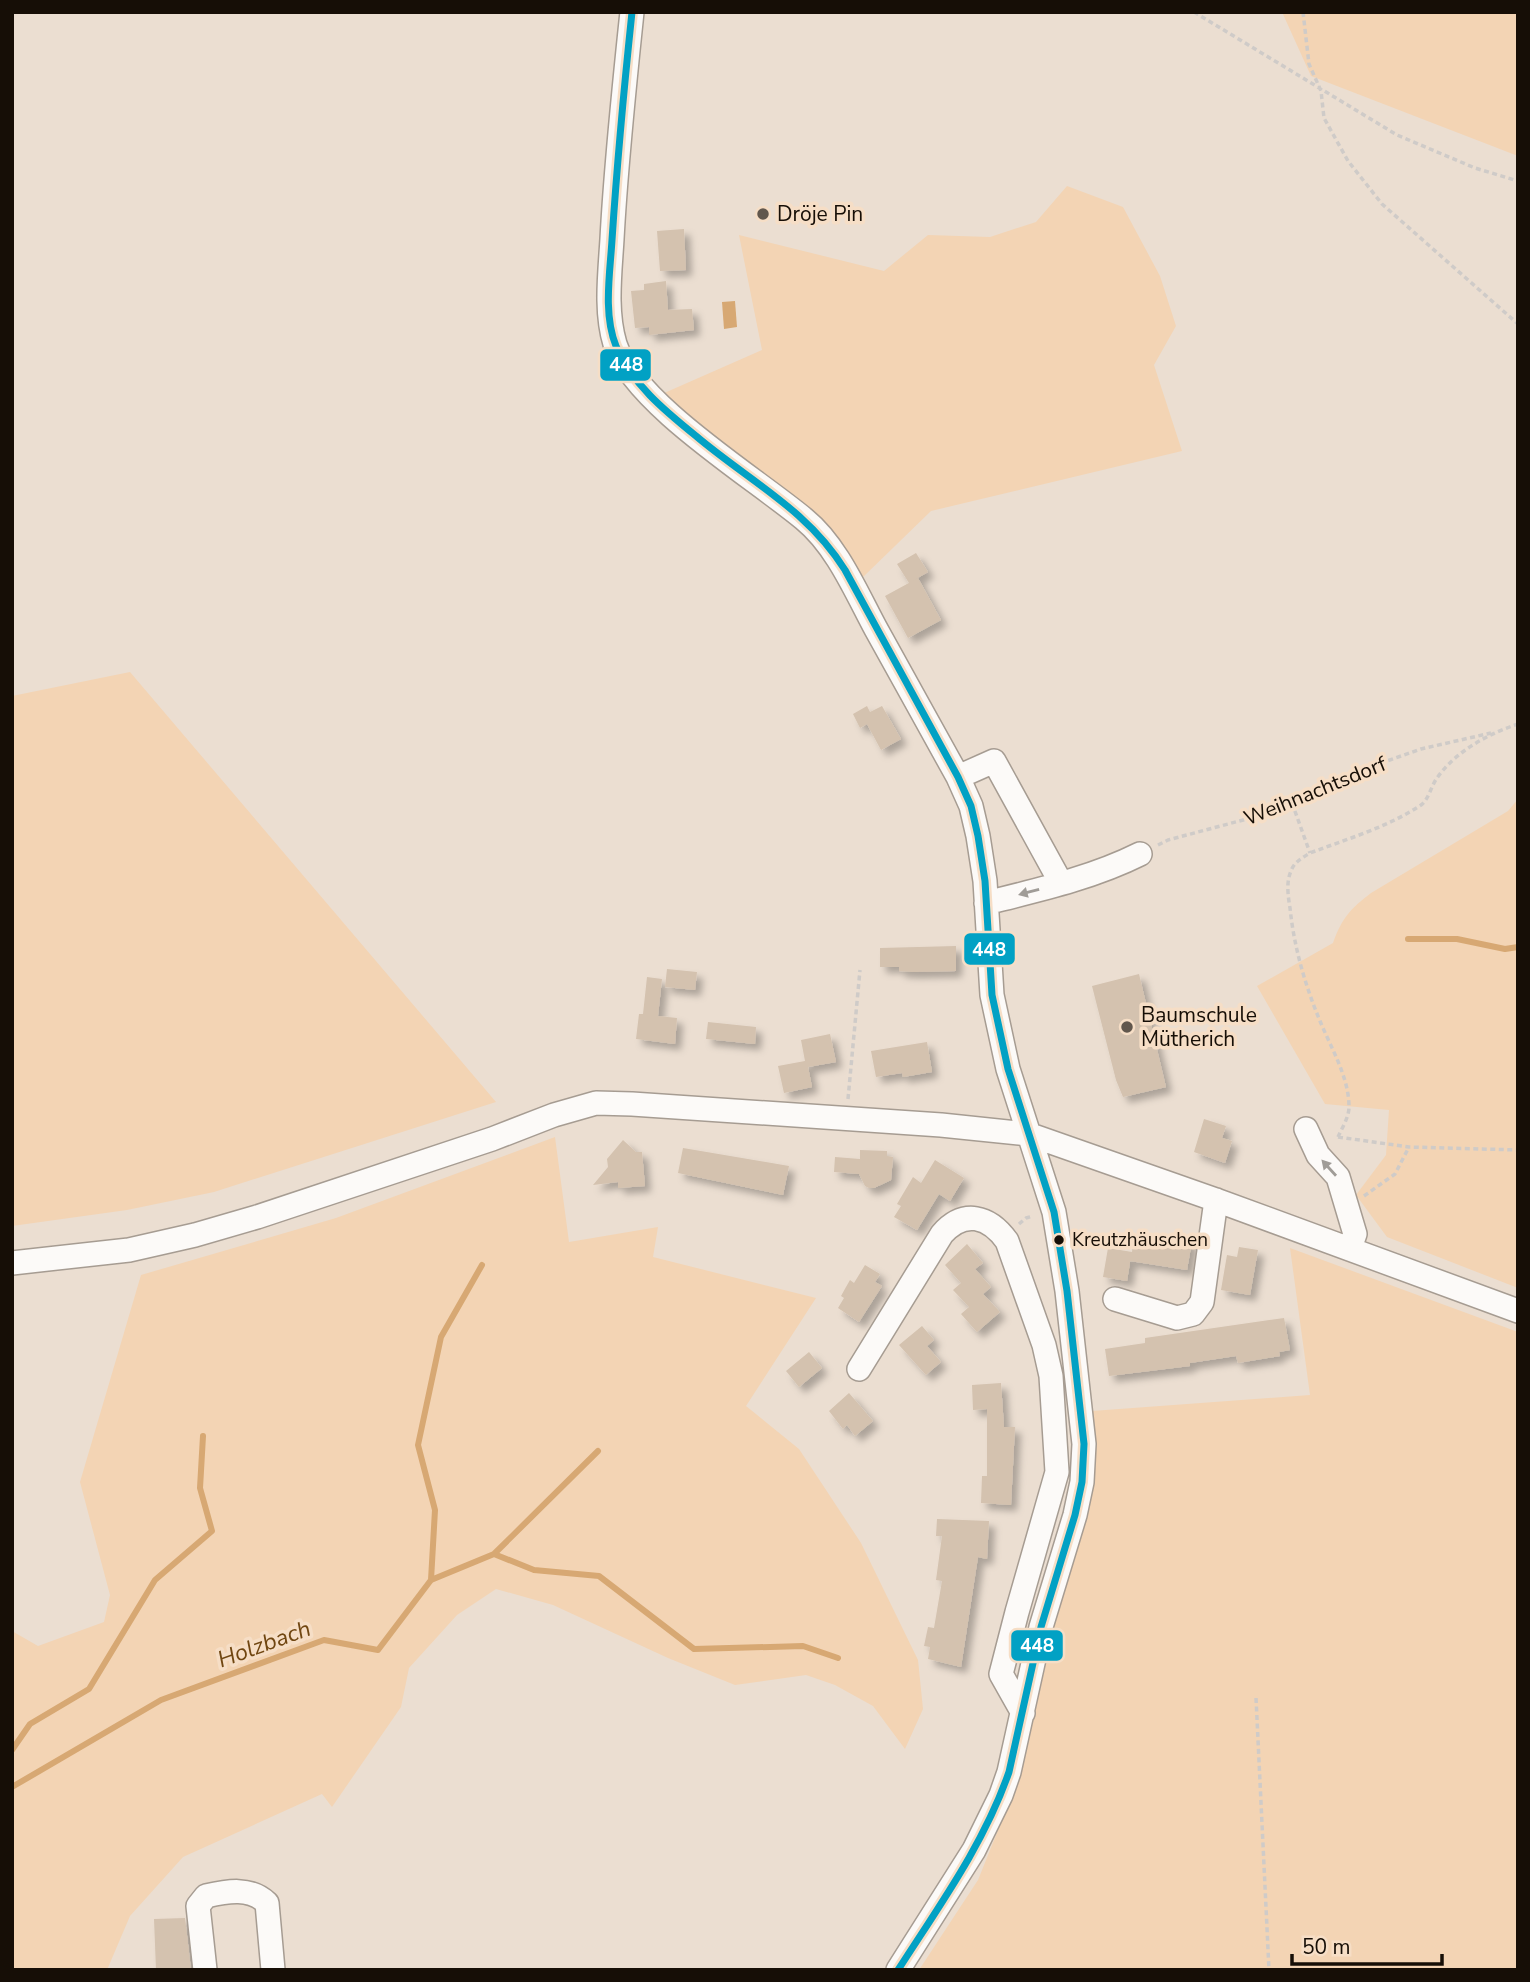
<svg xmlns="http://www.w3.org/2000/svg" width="1530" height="1982" font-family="'Nunito Sans',sans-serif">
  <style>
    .green { fill: #f3d4b4 }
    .water { fill: #d7a873 }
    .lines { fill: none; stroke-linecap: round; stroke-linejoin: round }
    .stream { stroke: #d7a873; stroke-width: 6 }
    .building { fill: #d4c2af; filter: url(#shadow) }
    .minor-casing { stroke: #a69c92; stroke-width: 26 }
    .path { stroke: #cfcbc8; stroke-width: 3.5; stroke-dasharray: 5 3.5; stroke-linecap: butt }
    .minor { stroke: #fcfaf8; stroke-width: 23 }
    .bus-1-casing { stroke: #f6dec6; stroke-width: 12 }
    .bus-1 { stroke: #01a1c4; stroke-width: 7 }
    .oneway { fill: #a09c97 }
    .poi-dot { fill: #61574d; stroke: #f6dec6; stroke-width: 2.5 }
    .bus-dot { fill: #160e06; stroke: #f6dec6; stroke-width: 2.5 }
    .labels { text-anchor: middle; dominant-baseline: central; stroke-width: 7; stroke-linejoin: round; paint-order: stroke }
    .bus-label { font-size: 19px; fill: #160e06; stroke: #f6dec6; text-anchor: start }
    .poi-label { font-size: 21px; fill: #160e06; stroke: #f6dec6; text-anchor: start }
    .street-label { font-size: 21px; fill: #160e06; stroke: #f6dec6 }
    .water-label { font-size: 23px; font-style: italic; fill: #714712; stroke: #f6dec6 }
    .line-badge { stroke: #f6dec6; stroke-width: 2.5 }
    .badge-label { font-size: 19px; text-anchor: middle; font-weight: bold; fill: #fff }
  </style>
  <defs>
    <filter id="shadow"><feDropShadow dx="6" dy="6" stdDeviation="3.5" flood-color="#0004"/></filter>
  </defs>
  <rect width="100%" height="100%" fill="#ebded1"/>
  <path class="green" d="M1282,12H1518V156L1311,76Z
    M1067,186L1123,207L1160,276L1176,326L1154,365L1182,451L931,511L861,579L720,444L662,394L762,350L739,235L884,271L928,235L990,237L1036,222Z
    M130,672L496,1102L214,1192L127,1210L12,1226V696Z
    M1518,799V1288L1387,1237L1356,1195L1386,1155L1389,1110L1325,1104L1257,986L1333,943C1342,918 1350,909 1371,893L1508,811Z
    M555,1137L569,1242L658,1227L653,1257L816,1298L746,1406L799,1449L861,1543L918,1660L923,1709L905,1749L873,1706L835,1685L806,1675L735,1685L668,1658L553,1605L496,1589L457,1615L409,1668L401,1707L332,1807L322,1794L183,1857L130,1916L107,1970H12V1631L38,1646L104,1622L110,1595L80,1482L141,1275L336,1218Z
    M1290,1248L1518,1332V1970H919L978,1880L1015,1788L1032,1725L1058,1609L1076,1551L1094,1475L1092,1411L1310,1395Z"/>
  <path class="water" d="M735,301L737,327L724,329L722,302Z"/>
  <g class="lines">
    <path class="stream" d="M1408,939H1457L1505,949L1518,947
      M494,1554L534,1570L599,1576L694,1649L803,1646L838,1658
      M431,1580L435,1510L418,1445L441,1337L482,1265
      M12,1750L30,1724L89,1689L155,1580L212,1531L200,1488L203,1436
      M12,1787L161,1700L324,1640L378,1650L431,1580L494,1554L598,1451"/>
  </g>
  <path class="building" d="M684,229L686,270L660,271L657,231Z
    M666,281L668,310L692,309L694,330L649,335V327L635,328L631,291L644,290V284Z
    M916,553L928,572L909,583L897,564Z
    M918,578L941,620L908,638L885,596Z
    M867,706L870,712L882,706L901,739L881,750L867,724L860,728L853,714Z
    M956,946V971L914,972L899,971V967H880V948Z
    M667,969L697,972L695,990L665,987Z
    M1139,974L1166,1087L1123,1097L1116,1080L1092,986Z
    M647,977L662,979L658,1016L677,1018L675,1044L636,1039L639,1014H643Z
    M708,1022L756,1027L755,1044L706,1039Z
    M830,1034L836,1062L808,1067L812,1087L784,1093L778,1066L805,1061L801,1040Z
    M927,1042L932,1072L903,1077L902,1073L876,1077L871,1051Z
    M1204,1119L1226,1126L1222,1138L1232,1141L1225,1163L1194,1152Z
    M623,1140L636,1152H642L645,1186L618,1188V1182L593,1185L608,1167L607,1159Z
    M683,1148L789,1166L783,1195L678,1173Z
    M860,1150L887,1151V1156L893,1157L891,1180L874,1188H869L865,1186L859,1174L834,1172L835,1157L860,1159Z
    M935,1160L964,1178L950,1201L939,1194L917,1230L894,1217L901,1206L897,1204L913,1177L921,1183Z
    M1134,1236L1167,1242L1168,1237L1192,1241L1187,1270L1130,1261L1131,1256L1127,1281L1103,1277L1108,1248L1132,1252Z
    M967,1244L983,1263L975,1269L991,1287L983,1294L1000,1312L977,1332L961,1314L969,1307L953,1290L961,1283L945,1265Z
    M1239,1247L1258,1250L1250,1295L1221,1290L1227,1255L1237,1257Z
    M865,1265L880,1274L875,1282L882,1286L859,1322L838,1308L844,1298L841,1296L846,1287L850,1280L854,1283Z
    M1284,1318L1290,1350L1279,1352L1280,1356L1238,1363L1236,1356L1190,1363V1366L1109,1376L1105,1349L1145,1343V1338Z
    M922,1326L934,1340L927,1346L941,1362L926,1375L899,1345Z
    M809,1352L822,1368L799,1387L786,1371Z
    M1001,1383L1004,1427H1015L1011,1505L981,1503L982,1476H987V1409L973,1410L972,1385Z
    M849,1393L873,1421L855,1436L847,1425L843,1429L829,1411Z
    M937,1519L989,1521L987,1559L978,1557L961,1667L928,1659L930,1647L924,1646L928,1627L934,1628L942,1581L936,1580L942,1536H936Z
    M185,1918L191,1970H156L154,1919Z"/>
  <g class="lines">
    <g class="minor-casing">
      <path id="minor" d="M632,12C624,88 616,163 612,239C610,273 605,311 615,344C634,404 755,478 804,519C837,546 856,592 876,629C903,678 931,728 958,777L971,806L978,836L985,881L992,995L1008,1069L1054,1212L1067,1291L1084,1444L1082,1482L1075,1515L1041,1627L1009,1772L1001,1795L974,1850L898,1970
        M958,777L994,761L1061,883
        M986,903C1038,890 1092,878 1140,854
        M1306,1129L1318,1155L1338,1177L1355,1234L1350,1248
        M12,1263L129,1250L195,1235L257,1217L492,1139L554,1115L596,1103L632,1104L941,1125L1028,1134L1216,1200L1518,1311
        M1115,1299L1177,1318L1193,1314L1202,1302L1216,1200
        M859,1369L942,1234C964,1209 989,1216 1007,1241L1044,1345L1051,1376L1057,1472L1017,1612L1001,1674L1023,1713
        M205,1970L198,1906L206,1896C228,1891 250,1887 267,1903L273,1970"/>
    </g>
    <path class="path" d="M1194,12L1397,135L1475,168L1518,181
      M1303,12L1309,64L1321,91L1324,118L1348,161L1382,204L1518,324
      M1292,803L1310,853
      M1158,845L1168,840L1258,816L1292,803L1313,789L1347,775L1421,749L1491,733
      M848,1099L860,970
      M1338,1137C1342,1128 1349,1117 1349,1107C1349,1077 1331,1048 1320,1021C1305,985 1294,947 1290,908C1288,896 1286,882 1291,871C1294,862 1302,858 1310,853C1347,839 1388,827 1421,805C1429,799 1431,786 1437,778C1456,751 1488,734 1518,724
      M1338,1137L1409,1147L1518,1150
      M1364,1196L1395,1174L1409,1147
      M1019,1224L1026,1218L1033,1216
      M1256,1698L1269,1970"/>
    <use href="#minor" class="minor"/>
    <g class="bus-1-casing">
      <path id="bus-1" d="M632,12C624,88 617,164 612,240C610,273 603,314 616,346C631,383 665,411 696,436C749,481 807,509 845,570L958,777L971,806L978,836L985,881L992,995L1008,1069L1054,1212L1067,1291L1084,1444L1082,1482L1075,1515L1041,1627L1009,1772C984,1844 939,1906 898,1970"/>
    </g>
    <use href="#bus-1" class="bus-1"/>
  </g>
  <defs><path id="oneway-solid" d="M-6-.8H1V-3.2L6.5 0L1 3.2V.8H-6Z" transform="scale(1.75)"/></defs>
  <g class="oneway">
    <use href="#oneway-solid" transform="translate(1029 892) rotate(165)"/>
    <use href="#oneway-solid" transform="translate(1329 1168) rotate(-132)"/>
  </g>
  <g class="poi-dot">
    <circle cx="763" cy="214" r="7"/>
    <circle cx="1127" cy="1027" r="7"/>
  </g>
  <circle class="bus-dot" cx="1059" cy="1240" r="6"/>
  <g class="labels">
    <g class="bus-label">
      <text x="1072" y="1240">Kreutzhäuschen</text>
    </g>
    <g class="poi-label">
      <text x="777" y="214">Dröje Pin</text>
      <text x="1141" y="1015">Baumschule<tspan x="1141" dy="24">Mütherich</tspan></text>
    </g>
    <g class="street-label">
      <text transform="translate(1315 791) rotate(-22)">Weihnachtsdorf</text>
    </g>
    <g class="water-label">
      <text transform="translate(264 1644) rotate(-20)">Holzbach</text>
    </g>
  </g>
  <g class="line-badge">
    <rect x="599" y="348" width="53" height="34" rx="7" fill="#01a1c4"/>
    <rect x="963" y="932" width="53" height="34" rx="7" fill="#01a1c4"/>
    <rect x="1010" y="1629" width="54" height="33" rx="7" fill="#01a1c4"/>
  </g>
  <g class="badge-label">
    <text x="626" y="371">448</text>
    <text x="989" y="956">448</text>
    <text x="1037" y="1652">448</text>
  </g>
  <rect width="1530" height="1982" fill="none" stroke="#160e06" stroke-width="28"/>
  <path d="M1292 1954v10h150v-10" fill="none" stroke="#160e06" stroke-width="3.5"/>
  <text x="1302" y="1954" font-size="21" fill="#160e06" stroke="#f6dec6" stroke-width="5" paint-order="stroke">50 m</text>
</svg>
